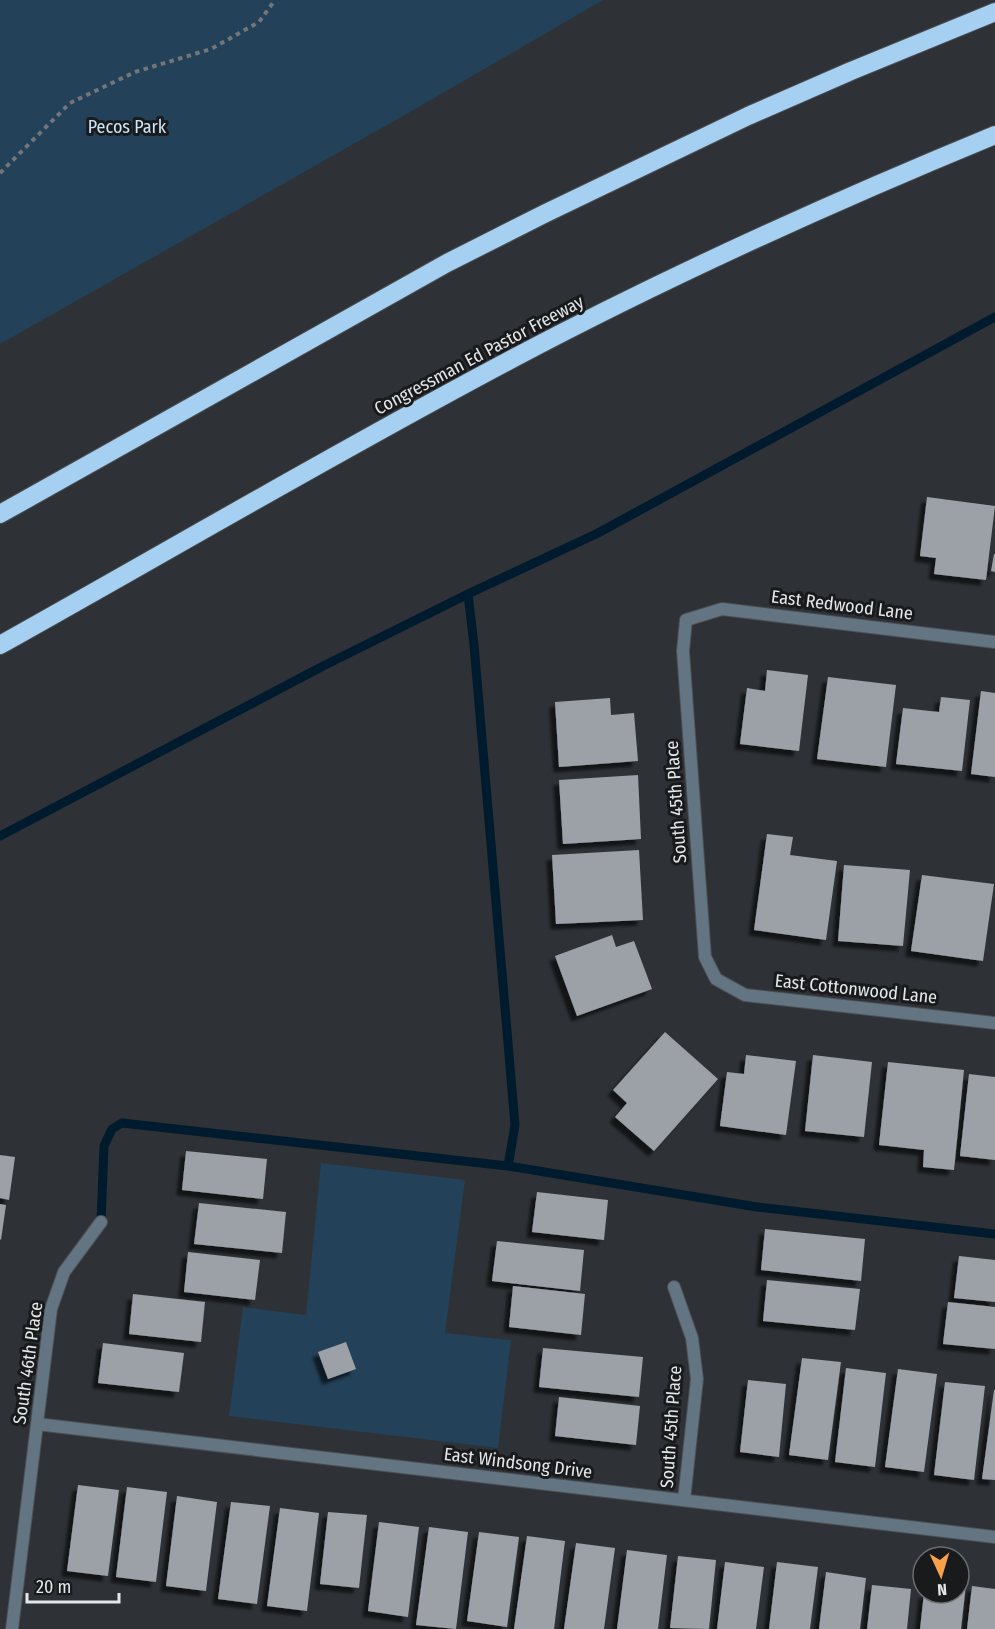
<svg xmlns="http://www.w3.org/2000/svg" width="995" height="1629" font-family="'Fira Sans Condensed',sans-serif">
  <style>
    .green { fill: #234158 }
    .lines { fill: none; stroke-linecap: round; stroke-linejoin: round }
    .stream { stroke: #001a2e; stroke-width: 9 }
    .building { fill: #9ba1a6; filter: url(#shadow) }
    .street-casing { stroke: #4b4f53; stroke-width: 14 }
    .highway-casing { stroke: #4b4f53; stroke-width: 20 }
    .path { stroke: #727579; stroke-width: 4; stroke-dasharray: 4.5 4.5; stroke-linecap: butt }
    .street { stroke: #637482; stroke-width: 12 }
    .highway { stroke: #a6d0f1; stroke-width: 18 }
    .labels { text-anchor: middle; dominant-baseline: central; stroke-width: 6; stroke-linejoin: round; paint-order: stroke }
    .park-label { font-size: 18px; fill: #cde5f9; stroke: #181a1c }
    .street-label { font-size: 18px; fill: #e4e7ea; stroke: #181a1c }
  </style>
  <defs>
    <filter id="shadow"><feDropShadow dx="-5.5" dy="5.5" stdDeviation="1.5" flood-color="#0009"/></filter>
  </defs>
  <rect width="100%" height="100%" fill="#2e3236"/>
  <path class="green" d="M0,0H603L410,112L0,344Z
    M321,1163L465,1180L445,1333L511,1340L498,1448L229,1416L243,1307L306,1315Z"/>
  <g class="lines">
    <path class="stream" d="M468,594L474,645L515,1125L508,1166
      M0,836L325,665L468,594L598,533L995,317
      M101,1222L104,1146L112,1129L122,1123L508,1166L757,1207L995,1234"/>
  </g>
  <path class="building" d="M927,497L995,506L986,580L934,574L936,558L920,556Z
    M994,554H995V572L991,571Z
    M767,670L808,675L799,751L740,744L747,688L765,691Z
    M828,677L896,685L886,767L817,759Z
    M981,691L995,693V777L971,774Z
    M941,697L970,700L962,771L896,764L903,708L939,712Z
    M610,698L611,715L634,713L638,761L559,767L555,702Z
    M638,775L641,839L563,844L559,780Z
    M767,834L793,837L790,855L837,861L826,940L754,930Z
    M639,850L643,920L556,924L552,855Z
    M844,865L910,870L903,946L838,941Z
    M922,875L994,884L983,961L911,951Z
    M612,935L616,947L634,941L652,989L577,1016L555,956Z
    M665,1032L718,1079L654,1151L615,1117L627,1103L613,1090Z
    M746,1055L796,1061L786,1135L720,1126L727,1072L744,1074Z
    M813,1055L872,1062L864,1137L805,1131Z
    M888,1062L964,1070L954,1170L923,1167L924,1150L879,1145Z
    M969,1074L995,1077V1160L960,1156Z
    M186,1151L267,1159L263,1199L182,1190Z
    M0,1155L15,1157L9,1200L0,1198Z
    M537,1192L608,1200L604,1240L532,1232Z
    M199,1203L286,1212L282,1253L194,1244Z
    M0,1204L6,1205L1,1240L0,1239Z
    M765,1229L865,1239L861,1281L761,1270Z
    M497,1241L584,1250L580,1291L492,1281Z
    M188,1252L260,1260L255,1300L184,1292Z
    M959,1256L995,1260V1302L954,1298Z
    M767,1280L860,1289L855,1330L763,1321Z
    M513,1286L585,1294L581,1335L509,1327Z
    M133,1294L205,1302L201,1342L129,1334Z
    M948,1302L995,1307V1349L943,1344Z
    M346,1342L356,1369L328,1379L318,1352Z
    M103,1343L184,1353L179,1392L98,1383Z
    M543,1348L643,1357L639,1397L539,1387Z
    M802,1358L841,1362L828,1460L789,1455Z
    M846,1368L886,1373L875,1467L835,1462Z
    M898,1369L937,1374L924,1472L885,1467Z
    M748,1380L786,1384L779,1457L740,1452Z
    M945,1382L985,1386L974,1480L934,1475Z
    M994,1390H995V1480L982,1479Z
    M559,1397L640,1406L636,1445L555,1436Z
    M78,1485L119,1490L108,1576L67,1571Z
    M127,1487L167,1492L156,1582L116,1577Z
    M177,1496L217,1502L206,1591L166,1586Z
    M231,1502L270,1506L257,1604L218,1599Z
    M280,1508L319,1513L307,1611L267,1606Z
    M328,1512L367,1515L359,1588L320,1584Z
    M379,1522L419,1527L408,1617L368,1611Z
    M429,1527L468,1532L456,1629L416,1625Z
    M479,1532L519,1537L507,1627L467,1621Z
    M527,1536L565,1541L554,1629H514Z
    M576,1543L615,1548L604,1629H564Z
    M627,1550L667,1555L658,1629H617Z
    M678,1556L716,1560L709,1629L670,1628Z
    M725,1562L764,1567L756,1629H717Z
    M777,1562L818,1567L810,1629H769Z
    M826,1572L866,1578L860,1629H819Z
    M959,1583L966,1584L961,1629H920L924,1593H959Z
    M872,1585L911,1589L907,1629H867Z
    M972,1586L995,1589V1629H967Z"/>
  <g class="lines">
    <g class="street-casing">
      <path id="street" d="M995,642L722,609L686,620L683,651L705,957L716,979L745,995L995,1023
        M674,1287L692,1338L697,1379L684,1500
        M37,1424L995,1537
        M12,1629L51,1309L64,1272L101,1222"/>
    </g>
    <g class="highway-casing">
      <path id="highway" d="M0,514L447,263L546,213L748,116L851,71L995,12
        M0,645C170,550 338,451 510,360C668,276 830,203 995,135"/>
    </g>
    <path class="path" d="M0,173L70,103L135,72L211,49L259,22L275,0"/>
    <use href="#street" class="street"/>
    <use href="#highway" class="highway"/>
  </g>
  <g class="labels">
    <g class="park-label">
      <text x="127" y="127">Pecos Park</text>
    </g>
    <g class="street-label">
      <text transform="translate(479 355) rotate(-28)">Congressman Ed Pastor Freeway</text>
      <text transform="translate(842 605) rotate(7)">East Redwood Lane</text>
      <text transform="translate(676 802) rotate(-94)">South 45th Place</text>
      <text transform="translate(856 989) rotate(6)">East Cottonwood Lane</text>
      <text transform="translate(28 1363) rotate(-82)">South 46th Place</text>
      <text transform="translate(671 1427) rotate(-86)">South 45th Place</text>
      <text transform="translate(518 1463) rotate(7)">East Windsong Drive</text>
    </g>
  </g>
  <g transform="translate(941 1575) rotate(176)"><circle r="28" fill="#181a1c" stroke="#6a6c6e" stroke-width="1.5"/>
  <path d="M0-4.5L10 22L0 15L-10 22Z" fill="#f8a14a"/>
  <text y="-9" font-size="16" font-weight="bold" text-anchor="middle" fill="#e4e7ea">N</text>
  </g>
  <path d="M27 1593v9h92v-9" fill="none" stroke="#e4e7ea" stroke-width="3"/>
  <text x="36" y="1593" font-size="18" fill="#e4e7ea" stroke="#181a1c" stroke-width="4.5" paint-order="stroke">20 m</text>
</svg>
